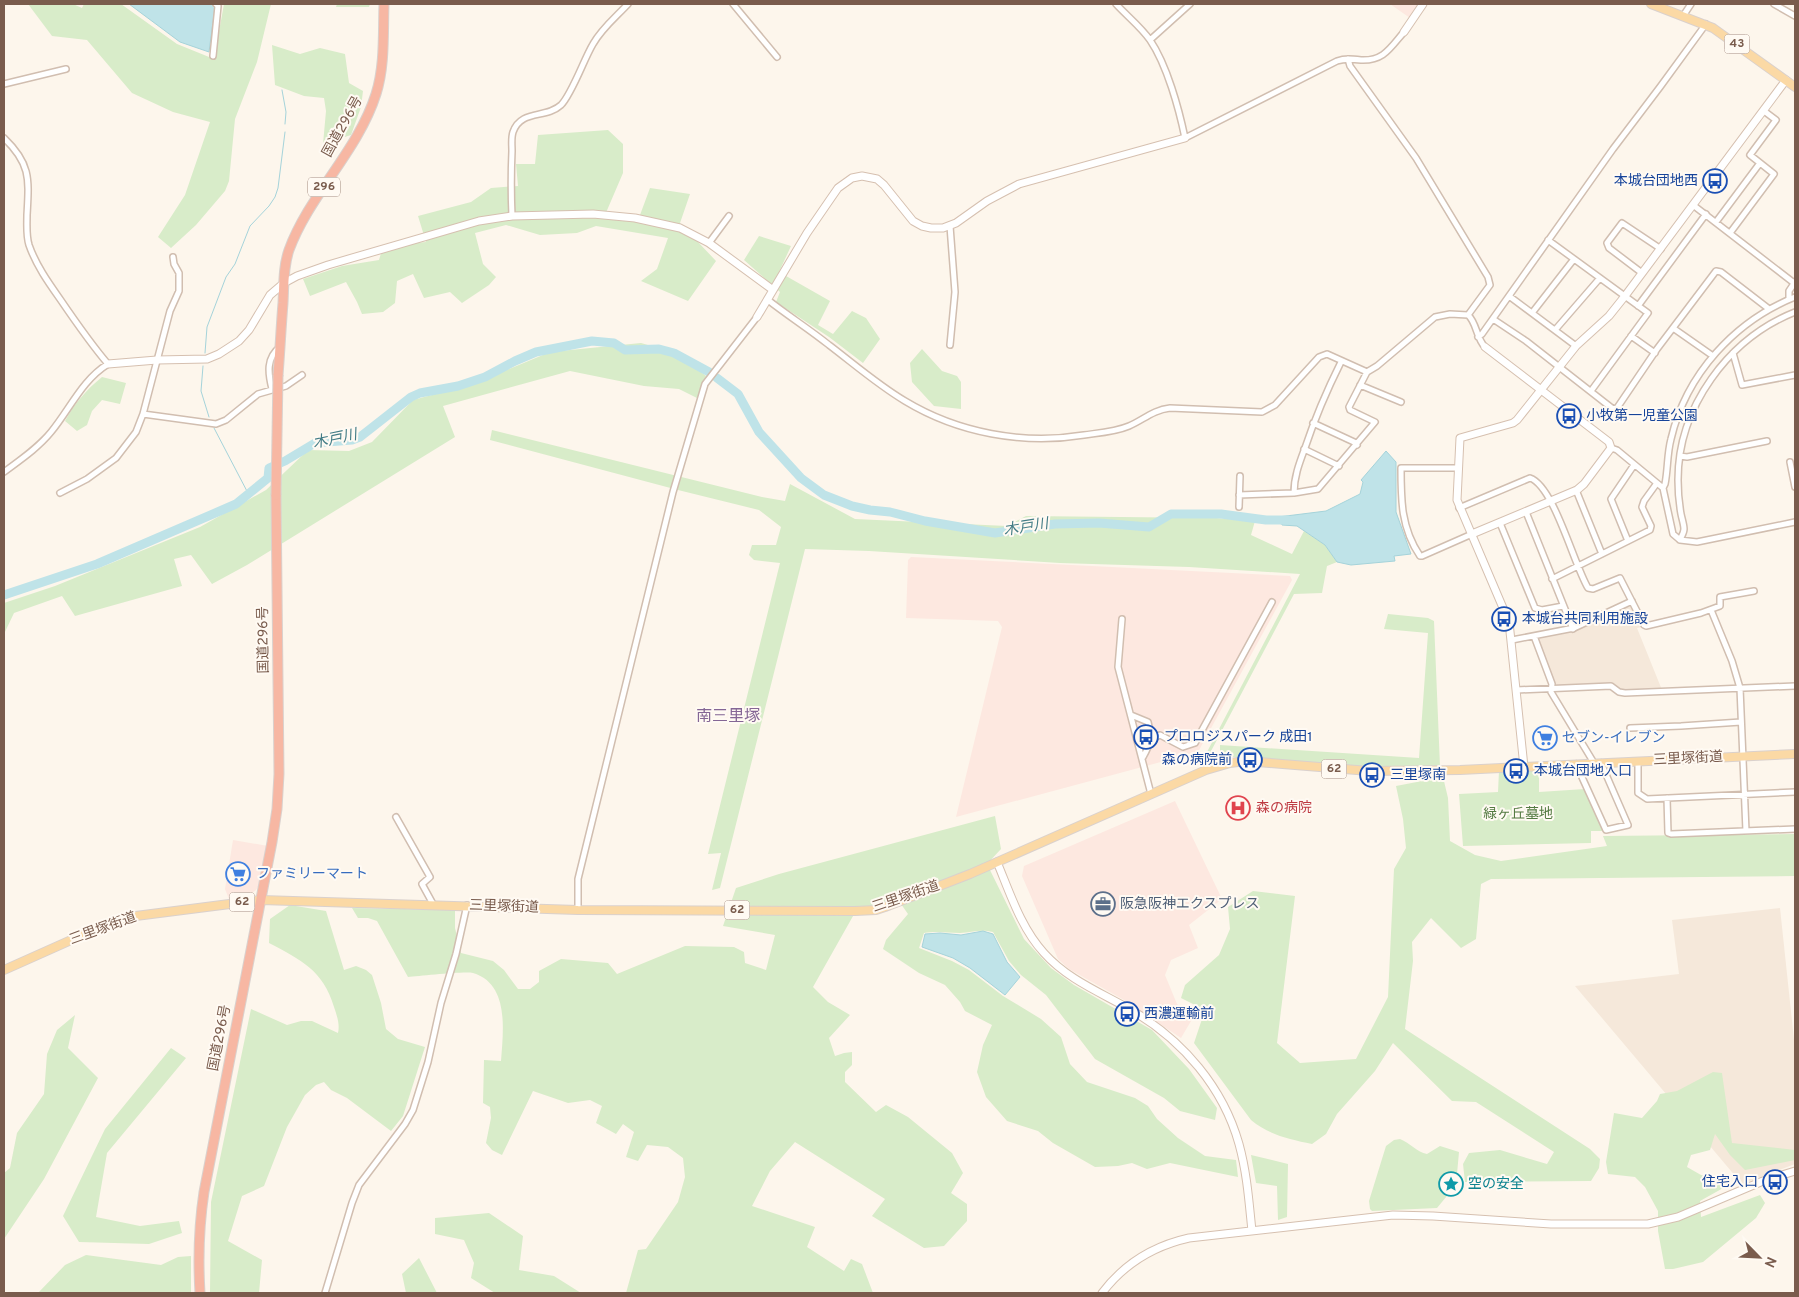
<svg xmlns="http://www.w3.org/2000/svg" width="1799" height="1297" font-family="Overpass,'Noto Sans JP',sans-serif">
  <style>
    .residential { fill: #f5e8da }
    .commercial { fill: #fde8e0 }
    .green { fill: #d8ecc9 }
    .water { fill: #bfe3e8; stroke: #a5d3da }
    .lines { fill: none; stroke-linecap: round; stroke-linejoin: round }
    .stream { stroke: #a5d3da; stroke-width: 1 }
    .river { stroke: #bfe3e8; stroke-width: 9 }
    .street-casing { stroke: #d1beb0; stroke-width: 8 }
    .secondary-casing { stroke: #d6c0b0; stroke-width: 9 }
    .primary-casing { stroke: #dad1cd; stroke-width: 10 }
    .highway-casing { stroke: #dad1cd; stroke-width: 11 }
    .street { stroke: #fff; stroke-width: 5 }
    .secondary { stroke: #fff; stroke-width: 7 }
    .primary { stroke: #fbd9a5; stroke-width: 8 }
    .highway { stroke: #f7b7a3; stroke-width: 9 }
    .highway-bridge-casing { stroke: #dad1cd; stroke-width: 11; stroke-linecap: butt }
    .highway-bridge { stroke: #f7b7a3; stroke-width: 9 }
    .labels { text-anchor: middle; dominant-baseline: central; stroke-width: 4; stroke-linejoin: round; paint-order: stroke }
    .shield { fill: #fffaf3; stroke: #a28b7f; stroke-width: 1 }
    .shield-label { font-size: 12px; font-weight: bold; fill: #7a5c4d }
    .street-label { font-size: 14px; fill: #7a5c4d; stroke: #fffaf3 }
    .transit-label { font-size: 14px; fill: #164399; stroke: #fffaf3; text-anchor: start }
    .shop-label { font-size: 14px; fill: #366cbe; stroke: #fffaf3; text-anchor: start }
    .health-label { font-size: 14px; fill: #be3a42; stroke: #fffaf3; text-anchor: start }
    .park-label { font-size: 14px; fill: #537a41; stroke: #fffaf3 }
    .service-label { font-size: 14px; fill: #4e5e75; stroke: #fffaf3; text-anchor: start }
    .culture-label { font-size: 14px; fill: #0d838f; stroke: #fffaf3; text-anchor: start }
    .water-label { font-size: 15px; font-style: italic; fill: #437c86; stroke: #fffaf3 }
    .quarter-label { font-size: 16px; fill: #846695; stroke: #fffaf3 }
  </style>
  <rect width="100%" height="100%" fill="#fdf6ec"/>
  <path class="residential" d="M1628,606L1631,607L1642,627L1637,628L1662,690H1621L1611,683L1557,686L1554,683L1538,641L1540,637L1574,631Z
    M1780,908L1795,1049V1164L1742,1184L1575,986L1679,974L1672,920Z"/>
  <path class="commercial" d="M1390,4H1420L1410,18Z
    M911,557L1290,576L1292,580L1198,752L956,817L1002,627L998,621L906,618L908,560Z
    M1175,801L1222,899L1189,925L1198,948L1171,960L1165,975L1177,1004L1194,1016L1181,1038L1124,1000L1069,969L1058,959L1022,876L1024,866Z
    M233,840L268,846L261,882L256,890L252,893L244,895L243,897L229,899L225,889Z"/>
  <path class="green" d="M28,4H73L82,8L84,4H121L177,44L214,59L224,4H271L257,62L235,119L229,181L225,191L196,225L171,248L158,237L185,195L210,122L173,112L132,93L87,40L52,36Z
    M337,4H370L369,7H336Z
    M272,45L300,54L320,48L345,54L349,83L363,91L361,107L351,135L323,144L326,111L324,98L304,96L275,85Z
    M608,130L623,144V173L605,215H640L650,188L690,194L680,223L716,261L688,301L641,281L657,269L668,238L596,226L577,233L540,235L506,225L475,233L483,264L496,277L489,285L462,303L450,292L424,298L413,274L397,281L395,303L383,312L362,314L357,302L346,282L310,296L303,279L342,266L379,260L382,250L394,245L426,242L418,216L471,202L491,188L518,186L516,164H535L538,135Z
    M759,236L791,246L779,272L830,301L818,325L833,334L852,311L866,318L880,339L863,363L829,337L776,302L780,292L744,260Z
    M641,343L679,354L706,376L697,398L679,389L644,386L570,371L443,406L455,437L247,565L212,584L191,555L174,559L182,586L75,616L62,596L14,613L4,634V603L55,586L200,527L266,490L308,450L349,451L372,442L413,400L473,384L550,352Z
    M922,349L942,371L957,376L961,382V409L934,406L912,382L910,363Z
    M102,377L126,383L120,404L102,400L92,411L87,425L77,431L65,421C75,403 86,390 102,377Z
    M492,430L762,497L785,501L790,484L855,519L1007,526L1026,516L1216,518L1255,521L1251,535L1292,554L1304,531L1325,545L1337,562L1327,566L1322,593L1294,594L1210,753L1208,754L1207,752L1300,574L1189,567L1060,563L869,551L805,549L720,888L712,890L721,853L708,854L780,563L754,560L749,555L752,545H776L781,527L759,510L678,490L490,440Z
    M1388,614L1428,618L1434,621L1440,766L1373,768L1220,756V745L1419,758L1428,633L1384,629Z
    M1539,770V792L1585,789L1603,831H1591V843L1463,846L1459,794L1498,792L1499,771Z
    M1443,777L1448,798L1450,841L1475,855L1501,861L1607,846L1603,836L1795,834V876L1491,879L1481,884L1476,939L1461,948L1431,918L1412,942L1413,961L1405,1029L1590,1149L1600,1159L1599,1168L1591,1181L1465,1182L1463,1164L1469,1153L1500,1150L1547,1164L1554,1152L1476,1102L1452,1101L1393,1043L1375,1071L1337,1114L1326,1134L1312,1144C1289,1139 1269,1135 1251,1120L1194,1043L1205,1010L1181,998L1185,985L1219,955L1230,929L1228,907L1253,891L1295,896L1277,1043L1300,1063L1356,1059L1388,997L1394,869L1406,848L1403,819L1396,786Z
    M995,816L1001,849L987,864L1024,939L1051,968L1074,985L1152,1030L1189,1069L1217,1108L1215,1120L1180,1111L1164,1098L1095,1059L1046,995L1021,975L1009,961L993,932C981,929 972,932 960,933C947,933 937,931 924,933L919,948L952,961L969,970L1003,996L1041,1019L1061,1037L1070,1064L1087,1082L1135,1098L1148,1106L1157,1119L1178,1138L1205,1156L1236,1160L1238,1177L1170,1163L1147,1169L1132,1163L1118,1166L1095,1167L1053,1143L1038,1131L1007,1121L986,1097L977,1072L983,1045L992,1025L965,1011L960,1002L945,985L919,973L883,949L886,940L908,914L901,904L857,909L813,987L828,1002L850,1015L829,1038L835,1056L844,1053L852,1052V1065L845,1072V1082L876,1112L886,1105L908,1117L952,1153L963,1173L951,1193L967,1204V1221L944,1246L924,1248L872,1216L885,1199L795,1142L770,1171L752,1206L815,1227L807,1247L844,1271L851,1259L862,1264L873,1293H626L638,1250L646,1249L678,1202L685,1177L683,1158L668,1147L647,1145L638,1161L626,1157L634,1132L623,1124L616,1134L596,1123L602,1106L590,1100L568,1103L533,1091L502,1155L492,1150L486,1143L491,1118L490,1107L483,1103L484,1060L501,1061C503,1032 510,984 473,973C465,971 420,976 408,977L377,921L368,918H358L352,908L455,910V928L461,953L493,961L504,970L518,989H530L539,982V971L561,959L608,963L617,974L685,946L734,947L744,952L745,963L766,970L775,935L723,926L736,888L779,874Z
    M290,905L326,911L344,970L356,966L366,970L372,975L381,1003L386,1029L398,1039L425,1047L403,1116L391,1131L347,1098L331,1090L324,1082L316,1085L305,1095L287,1127L264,1186L242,1196L228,1241L262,1260L259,1293H210L211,1202L251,1009L287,1025L301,1021H312L338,1033C340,1024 337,1016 334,1007C323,970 301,960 269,943L270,919Z
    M75,1015L68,1048L98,1078L44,1179L4,1239V1173L10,1168L17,1133L44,1094L47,1054L57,1030Z
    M171,1048L186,1058L107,1153L96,1217L140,1226L179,1221L182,1233L149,1244L79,1242L63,1216L105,1129Z
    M1713,1072L1722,1073L1732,1143L1795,1150V1160L1745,1170L1730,1155L1715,1134L1710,1150L1691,1155L1687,1167L1701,1175L1727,1180L1725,1187L1700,1201L1701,1217L1760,1195L1765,1203L1756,1218L1703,1262L1673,1269H1665L1658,1231V1211L1645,1187L1635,1177L1608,1174L1606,1162L1614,1113L1642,1118L1657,1101L1660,1094L1677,1091Z
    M1400,1139C1410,1143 1417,1152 1427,1154L1440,1146L1459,1152L1456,1185L1437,1208L1372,1211L1370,1209L1369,1201L1386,1146L1394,1140Z
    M1251,1155L1288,1164L1287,1217L1278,1220L1277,1186L1256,1183Z
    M489,1213L523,1236L519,1270L554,1276L581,1293H495L471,1278L474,1263L464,1240L435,1234V1218Z
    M86,1255L161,1265L178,1257L191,1256V1293H38L65,1265Z
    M419,1258L437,1293H406L402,1274Z"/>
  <path class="water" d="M129,4H211L215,7L209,52L180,42Z
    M1386,451L1396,462V512L1411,554L1394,556L1395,561L1351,565L1337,562L1325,545L1297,526L1282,525V524L1278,523V517L1326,511L1360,494L1363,482L1361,480Z
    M983,931L993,934L1007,962L1020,977L1005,995L970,968L953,958L922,947L925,934L940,933L961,935Z"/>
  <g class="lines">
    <path class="stream" d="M282,90L286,112L285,124
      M205,353L207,327L226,277L235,264L250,226L269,206L275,197L278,188L285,132
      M203,366L201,391L209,417
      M214,428L249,495"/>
    <path class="river" d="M717,378L738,394L759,432L801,478L824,495L852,506L870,510L890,512L925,521L995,533L1055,524L1099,523L1149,527L1171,514H1221L1266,520H1288
      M4,595L97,564L236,504L268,478L269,468L285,461L315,443L352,440L360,437L411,397L420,393L458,386L485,377L515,361L536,352L592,341L614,343L625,350L659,349L674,353L709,372"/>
    <g class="street-casing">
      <path id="street" d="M733,4L777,57
        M1116,4C1127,16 1141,27 1150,40C1167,65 1179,109 1185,138L1337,61C1345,58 1353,59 1361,60C1384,61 1390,48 1404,32
        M1774,4L1795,16
        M1683,16L1691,4
        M1150,40L1190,4
        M213,56L218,6L216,4
        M4,84L66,69
        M4,138C31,164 29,179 27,215C27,225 26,235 29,245C36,265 48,282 60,299C75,321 90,343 108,364C82,380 70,409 51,432C38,448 20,460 4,472
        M1693,205L1794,283
        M512,216C511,195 511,173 512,151C512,145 511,138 513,132C521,109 546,119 561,105C572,94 584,59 593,44C602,28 616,17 628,4
        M1716,222L1760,163
        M950,226L955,292L950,345
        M1730,233L1774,174L1750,155L1776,120L1764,111
        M1548,240L1648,313L1591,391
        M709,243L729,216
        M1642,273L1609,248L1607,243L1622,223L1661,249
        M1509,296L1576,346
        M1789,299V291L1795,282
        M768,300C787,315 809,329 829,345C854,364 878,385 905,401C958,433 1023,445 1084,435C1098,433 1115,432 1129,426C1143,420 1153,410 1170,408L1262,412L1275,405L1319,357L1327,354L1367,372
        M1638,306L1706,214
        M1532,313L1574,259
        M1468,315C1477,323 1476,338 1485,347
        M1493,319L1526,341L1613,409L1617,408L1657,349L1716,271L1721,272L1769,309
        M1673,328L1713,356
        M1555,330L1600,278
        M1631,336L1655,353
        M1478,337L1482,334L1613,149L1660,87L1706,24
        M1733,353L1742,385L1795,375
        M1360,385L1401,402
        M272,389C268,373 266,358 280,347
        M143,414L216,424L226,420L258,394L286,386L302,375
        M1313,423L1354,442L1357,445
        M1611,448L1617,450L1663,488L1673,534L1680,540L1697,542L1795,522
        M1304,449L1339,466
        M1680,456L1687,457L1767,441
        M1790,462L1795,487
        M1458,468H1401C1401,500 1401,528 1420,556H1422L1472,534
        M1663,488L1665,484C1668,469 1667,454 1671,439C1686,374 1735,321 1795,297
        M1576,490L1602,554
        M60,493L87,479L116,458L136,432L143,414L170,311L179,291V273L174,264L173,257
        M1294,493C1294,477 1299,464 1305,448C1315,418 1327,390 1341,362
        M1239,495L1294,493L1318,489L1375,422L1350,410L1349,407L1367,372L1377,366L1435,317L1450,314L1468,315L1490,285L1488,277L1416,158L1350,66L1348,59
        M1239,507L1240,476
        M1459,508L1530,478C1554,486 1574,565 1588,588L1593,589L1620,578L1644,625L1646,626L1701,613L1720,606V597L1754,591
        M1526,512L1573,629
        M1500,523L1535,608L1542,610L1563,606
        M1680,540C1681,537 1684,533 1684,529C1684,525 1682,519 1681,514C1679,503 1678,492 1678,480C1678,407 1728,339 1795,312
        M1628,541L1611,499L1634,465
        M1552,579L1650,530L1651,526L1642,507L1644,501L1657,483
        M1711,610L1732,661L1740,688L1746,831
        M1122,619L1118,667L1151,794
        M1534,636L1552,684L1551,692L1594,763
        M1512,640L1574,628L1632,601
        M1517,690L1611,686L1619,692L1625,693L1795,686
        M1131,715L1148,722C1152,738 1151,743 1143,757
        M1630,728L1681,726L1741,722
        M1151,742L1153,738L1160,735L1183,747L1195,743L1272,602
        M1638,761V793L1647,799L1795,792
        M1576,764L1606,830L1628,825L1601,763
        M1667,798L1668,833L1671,834L1795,829
        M396,817L430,877L422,884L433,904
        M578,910V879L673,492L705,384L757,317
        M325,1293L352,1203L359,1185L405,1124L413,1110L428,1062L441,1003L456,954L467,905"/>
    </g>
    <g class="secondary-casing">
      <path id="secondary" d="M1404,32L1423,4
        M757,317L807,233L829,201L838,188L852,178L862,176L877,179L884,185L913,221L922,226L931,228H943L956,223L987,201L1019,184L1185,138
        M108,364L157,360L207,359L219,354L239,341L249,330L270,295L284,283L297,276L328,265L479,221L512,216L593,214L635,218L680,228L709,243L773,290
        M1472,534L1577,490L1584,484L1611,448L1609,442L1485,347
        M1524,767L1509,622L1457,500L1460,438L1513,423L1517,420L1576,346L1609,316L1625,296L1786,80
        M997,862C1010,893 1021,928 1044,953C1068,980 1102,993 1133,1011C1183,1041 1223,1087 1239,1144C1247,1173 1249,1202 1252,1231
        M1102,1293C1124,1264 1153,1246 1189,1238L1393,1215L1433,1216L1551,1224H1648L1678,1217L1763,1181L1795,1171"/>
    </g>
    <g class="primary-casing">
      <path id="primary" d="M1651,4L1713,28L1795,87
        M4,970L107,924L128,917L261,900L578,910L855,911L876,910L885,907L970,874L1206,770L1230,763L1246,761L1369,771L1460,770L1795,754"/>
    </g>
    <g class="highway-casing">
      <path id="highway" d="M278,375C280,351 281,327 283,303C284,286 283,267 289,250C309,195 358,151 376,94C385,66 383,33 384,4
        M200,1293C198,1260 199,1225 204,1192L272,842L277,809L279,774L276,495"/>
    </g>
    <use href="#street" class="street"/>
    <use href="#secondary" class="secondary"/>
    <use href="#primary" class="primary"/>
    <use href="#highway" class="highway"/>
    <g class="highway-bridge-casing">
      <path id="highway-bridge" d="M276,495L278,375"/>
    </g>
    <use href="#highway-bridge" class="highway-bridge"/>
  </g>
  <defs>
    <g id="bus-ring" transform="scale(1.25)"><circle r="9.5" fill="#fffaf3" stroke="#1a4fb4" stroke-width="1.5"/><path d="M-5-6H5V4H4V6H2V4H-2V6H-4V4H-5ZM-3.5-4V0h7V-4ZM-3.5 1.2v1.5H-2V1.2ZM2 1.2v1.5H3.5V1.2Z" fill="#1a4fb4"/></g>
    <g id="supermarket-ring" transform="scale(1.25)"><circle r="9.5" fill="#fffaf3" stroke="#3f7fe0" stroke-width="1.5"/><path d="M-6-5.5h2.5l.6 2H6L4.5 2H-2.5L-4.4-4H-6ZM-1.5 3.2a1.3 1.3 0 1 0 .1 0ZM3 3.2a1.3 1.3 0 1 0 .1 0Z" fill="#3f7fe0"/></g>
    <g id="hospital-ring" transform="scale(1.25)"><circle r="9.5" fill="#fffaf3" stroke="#e0444e" stroke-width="1.5"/><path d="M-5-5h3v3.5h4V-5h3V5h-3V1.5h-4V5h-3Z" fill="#e0444e"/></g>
    <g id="office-ring" transform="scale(1.25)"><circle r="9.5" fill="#fffaf3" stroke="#5c6f8a" stroke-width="1.5"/><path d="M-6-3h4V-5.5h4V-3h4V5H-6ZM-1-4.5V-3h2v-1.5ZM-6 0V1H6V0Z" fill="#5c6f8a"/></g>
    <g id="sight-ring" transform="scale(1.25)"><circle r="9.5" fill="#fffaf3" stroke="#0f9aa8" stroke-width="1.5"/><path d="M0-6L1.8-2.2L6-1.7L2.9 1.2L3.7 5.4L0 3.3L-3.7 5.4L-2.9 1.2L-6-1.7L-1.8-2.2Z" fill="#0f9aa8"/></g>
  </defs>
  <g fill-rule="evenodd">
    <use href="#bus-ring" x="1715" y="181"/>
    <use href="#bus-ring" x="1569" y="416"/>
    <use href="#bus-ring" x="1504" y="619"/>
    <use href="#bus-ring" x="1146" y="737"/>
    <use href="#supermarket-ring" x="1545" y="738"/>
    <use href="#bus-ring" x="1250" y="760"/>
    <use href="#bus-ring" x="1516" y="771"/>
    <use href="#bus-ring" x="1372" y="775"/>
    <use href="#hospital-ring" x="1238" y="808"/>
    <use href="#supermarket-ring" x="238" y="874"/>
    <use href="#office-ring" x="1103" y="904"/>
    <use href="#bus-ring" x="1127" y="1014"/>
    <use href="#bus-ring" x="1775" y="1182"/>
    <use href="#sight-ring" x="1451" y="1184"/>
  </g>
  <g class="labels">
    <g class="shield">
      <rect x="1724.5" y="34.5" width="25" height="19" rx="4"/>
      <rect x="308" y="177.5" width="32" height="19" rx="4"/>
      <rect x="1321.5" y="759.5" width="25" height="19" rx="4"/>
      <rect x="229.5" y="892.5" width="25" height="19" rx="4"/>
      <rect x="724.5" y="900.5" width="25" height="19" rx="4"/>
    </g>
    <g class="shield-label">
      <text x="1737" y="44">43</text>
      <text x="324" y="187">296</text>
      <text x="1334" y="769">62</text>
      <text x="242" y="902">62</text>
      <text x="737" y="910">62</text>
    </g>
    <g class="street-label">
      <text transform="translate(343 127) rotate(-61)">国道296号</text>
      <text transform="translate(264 640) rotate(-91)">国道296号</text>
      <text transform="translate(1688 759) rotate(-3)">三里塚街道</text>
      <text transform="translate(906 897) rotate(-19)">三里塚街道</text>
      <text transform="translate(504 907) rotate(2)">三里塚街道</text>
      <text transform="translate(103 929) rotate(-20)">三里塚街道</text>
      <text transform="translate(220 1038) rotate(-79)">国道296号</text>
    </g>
    <g class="transit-label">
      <text x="1698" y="181" text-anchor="end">本城台団地西</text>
      <text x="1586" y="416">小牧第一児童公園</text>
      <text x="1522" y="619">本城台共同利用施設</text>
      <text x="1164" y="737">プロロジスパーク 成田1</text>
      <text x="1232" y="760" text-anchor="end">森の病院前</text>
      <text x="1534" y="771">本城台団地入口</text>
      <text x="1390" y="775">三里塚南</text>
      <text x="1144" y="1014">西濃運輸前</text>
      <text x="1758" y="1182" text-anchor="end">住宅入口</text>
    </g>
    <g class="shop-label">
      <text x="1562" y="738">セブン-イレブン</text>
      <text x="256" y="874">ファミリーマート</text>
    </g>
    <g class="health-label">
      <text x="1256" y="808">森の病院</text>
    </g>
    <g class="park-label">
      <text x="1518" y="814">緑ヶ丘墓地</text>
    </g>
    <g class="service-label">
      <text x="1120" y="904">阪急阪神エクスプレス</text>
    </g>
    <g class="culture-label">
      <text x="1468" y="1184">空の安全</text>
    </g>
    <g class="water-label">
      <text transform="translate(335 440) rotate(-12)">木戸川</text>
      <text transform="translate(1026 528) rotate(-9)">木戸川</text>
    </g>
    <g class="quarter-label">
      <text x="728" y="717">南三里塚</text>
    </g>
  </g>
  <rect width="1799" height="1297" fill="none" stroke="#7a5c4d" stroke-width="10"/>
  <g transform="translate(1759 1257) rotate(114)" stroke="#fffaf3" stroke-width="4" paint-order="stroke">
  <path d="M0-4L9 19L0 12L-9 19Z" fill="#7a5c4d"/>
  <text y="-8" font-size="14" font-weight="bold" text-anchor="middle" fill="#7a5c4d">N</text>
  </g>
</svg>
